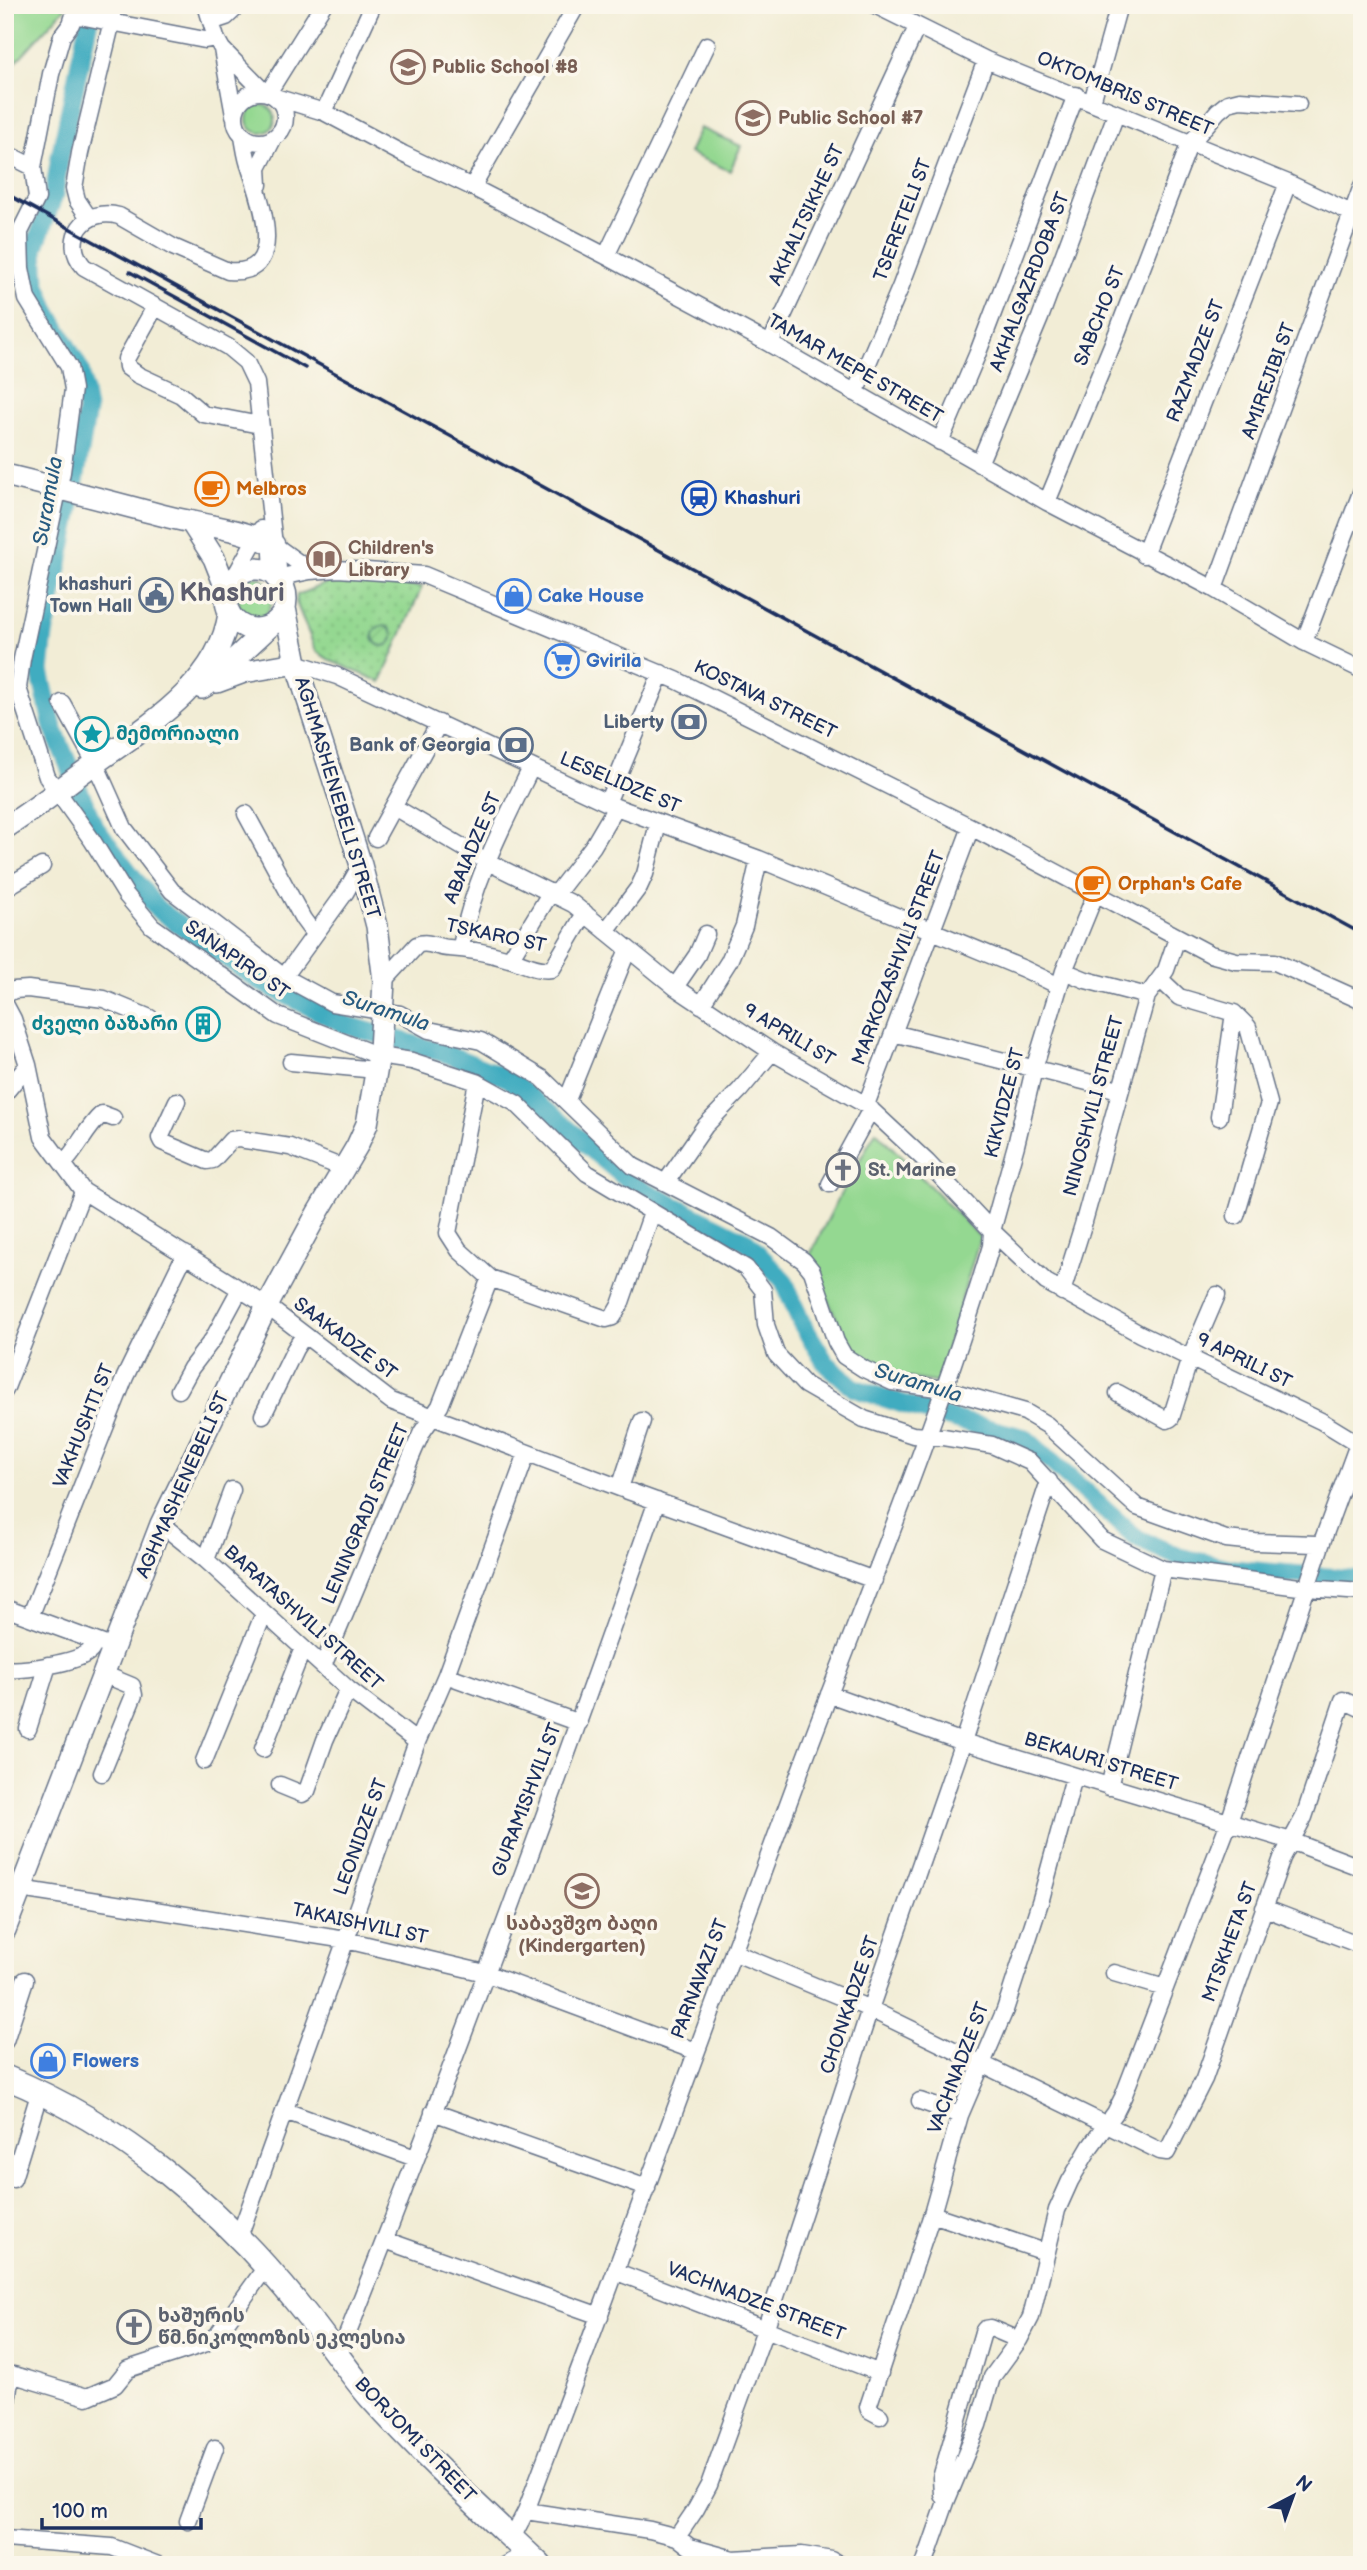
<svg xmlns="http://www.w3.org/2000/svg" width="1367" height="2570" font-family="'Balsamiq Sans','Noto Sans Georgian',sans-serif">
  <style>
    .grass { fill: #94d891; stroke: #588478; stroke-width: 2 }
    .park { fill: url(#park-dots); stroke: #588478; stroke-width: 2 }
    .garden { fill: url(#garden-furrows); stroke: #588478; stroke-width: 2 }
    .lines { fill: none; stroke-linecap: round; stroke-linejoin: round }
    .river { stroke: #41acc0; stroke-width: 19 }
    .minor-casing { stroke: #667288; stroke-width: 19 }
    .major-casing { stroke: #667288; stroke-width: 24 }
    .highway-casing { stroke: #667288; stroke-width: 26 }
    .minor { stroke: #fff; stroke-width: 16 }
    .major { stroke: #fff; stroke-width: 21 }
    .highway { stroke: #fff; stroke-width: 23 }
    .rail { stroke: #1b2f5e; stroke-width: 3.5 }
    .labels { text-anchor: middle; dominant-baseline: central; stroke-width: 7; stroke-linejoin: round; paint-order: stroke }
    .education-label { font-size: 19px; font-weight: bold; fill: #785e54; stroke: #fbf7ec; text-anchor: start }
    .street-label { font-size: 19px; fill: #1b2f5e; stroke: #fbf7ec }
    .food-label { font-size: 19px; font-weight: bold; fill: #c56008; stroke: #fbf7ec; text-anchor: start }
    .transit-label { font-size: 19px; font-weight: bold; fill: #164399; stroke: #fbf7ec; text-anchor: start }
    .service-label { font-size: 19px; font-weight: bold; fill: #4e5e75; stroke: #fbf7ec; text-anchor: end }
    .shop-label { font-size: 19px; font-weight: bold; fill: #366cbe; stroke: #fbf7ec; text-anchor: start }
    .culture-label { font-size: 19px; font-weight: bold; fill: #0d838f; stroke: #fbf7ec; text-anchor: start }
    .worship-label { font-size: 19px; font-weight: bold; fill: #5b616d; stroke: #fbf7ec; text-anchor: start }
    .water-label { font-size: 21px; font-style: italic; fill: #285b80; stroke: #fbf7ec }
    .district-label { font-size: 26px; font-weight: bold; fill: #5e5e6e; stroke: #fbf7ec }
  </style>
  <defs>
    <pattern id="park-dots" width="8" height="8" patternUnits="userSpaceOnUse" patternTransform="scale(1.75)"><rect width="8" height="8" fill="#94d891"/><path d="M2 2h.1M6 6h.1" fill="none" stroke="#7fba7f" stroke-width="1.8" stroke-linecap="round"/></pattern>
    <pattern id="garden-furrows" width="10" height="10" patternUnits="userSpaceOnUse" patternTransform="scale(1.75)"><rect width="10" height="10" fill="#94d891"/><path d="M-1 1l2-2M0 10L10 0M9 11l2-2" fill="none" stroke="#7fba7f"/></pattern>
  </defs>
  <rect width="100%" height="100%" fill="#fbf7ec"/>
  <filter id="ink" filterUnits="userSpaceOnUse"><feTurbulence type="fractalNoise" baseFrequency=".0143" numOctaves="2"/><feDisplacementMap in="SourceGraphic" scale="14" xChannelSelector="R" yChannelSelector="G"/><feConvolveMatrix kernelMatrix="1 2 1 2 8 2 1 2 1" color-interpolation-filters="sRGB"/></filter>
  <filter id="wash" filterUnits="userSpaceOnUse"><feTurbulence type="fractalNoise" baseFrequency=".00686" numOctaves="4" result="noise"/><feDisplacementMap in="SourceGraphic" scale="28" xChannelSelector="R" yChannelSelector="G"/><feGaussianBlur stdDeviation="1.57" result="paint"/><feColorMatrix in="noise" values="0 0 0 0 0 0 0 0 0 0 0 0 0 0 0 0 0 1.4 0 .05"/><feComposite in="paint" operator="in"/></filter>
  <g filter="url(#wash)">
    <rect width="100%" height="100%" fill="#f2edd6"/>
    <path class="grass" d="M5,5H64L66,7L6,73Z
      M247 119a14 14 0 1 1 28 0a14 14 0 1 1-28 0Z
      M700,128L741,146L730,171L689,153Z
      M257,576C294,594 252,645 240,610C238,604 239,594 238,588L246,578Z
      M876,1131L980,1237L937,1383C914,1378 884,1377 865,1362C847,1348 819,1280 809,1257L839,1197Z"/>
    <path class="park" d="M339,578L354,582L422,587L381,682L331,661L316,651L296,602L297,595Z"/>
    <path class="garden" d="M373 636a10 10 0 1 1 20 0a10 10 0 1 1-20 0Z"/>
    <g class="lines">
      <path class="river" d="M92,5L60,157L54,195L34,249L36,282L46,309L80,370L87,410L70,510L44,634L40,671L53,728L94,826L156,908L260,982L346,1025L447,1054L509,1079L635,1186L747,1242L784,1281L801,1322L825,1362L854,1388L933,1414L1025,1438L1136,1538L1179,1557L1233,1569L1362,1580"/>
    </g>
  </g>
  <g filter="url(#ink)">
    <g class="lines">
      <g class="minor-casing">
        <path id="minor" d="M206,5L216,38L222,49L264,92
          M875,5L986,60L1288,183L1362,218
          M211,22L226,17L239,5
          M216,38L205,40L74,15L71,24L62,36L51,74L33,167L37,198L20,232V238L21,268L27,299L69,367L73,389L62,472L22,659L18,688L47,777L92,840L126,895L152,926L278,1016L379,1056L412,1061L477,1082L517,1104L587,1173L746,1268L763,1290L766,1325L776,1354L805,1385L864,1419L913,1435L943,1437L992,1445L1030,1462L1102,1540L1163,1569L1307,1588L1362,1592
          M222,49L234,115
          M235 117a25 25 0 1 1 50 0a25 25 0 1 1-50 0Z
          M268,93L323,5
          M275,97L324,112L403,154L472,187L606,256L770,344L1047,502L1214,589L1304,642L1362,670
          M1092,102L1119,5
          M324,112L373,5
          M243,137C245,147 246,158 250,168C260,199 290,277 228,271L173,247L119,216C85,206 60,240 84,267L228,347L246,362L256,383L274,545L310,571
          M5,153L33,167
          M259,185L258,168L273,139
          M472,187L577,5
          M89,218L77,200L74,188L80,153L112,21V5
          M606,256L707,45
          M155,307L126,359L127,367L138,375L181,395L203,414L260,425
          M770,344L917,27
          M855,393L900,288L986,60
          M940,442L977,355L1076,95
          M979,464L1040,318L1116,114
          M1047,502L1117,333L1189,145L1218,111L1228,103L1240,100L1298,104
          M1144,555L1288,183
          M234,578L261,529
          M276,578L310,571L338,569L424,575L676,680L971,827L1210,954L1236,961L1275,962L1362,1001
          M1214,589L1362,186
          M1304,642L1362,490
          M296,663L337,676L616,807L759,859L1024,969L1059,986
          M62,703L95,763L124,828L172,891L284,977L332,1003L400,1014L429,1030L481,1041L542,1078L633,1166L771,1237L804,1261L812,1271L836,1342L844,1356L864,1369L892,1382L944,1389L1025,1412L1047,1425L1137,1507L1226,1539L1255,1542L1316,1544L1322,1542
          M607,803L661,673
          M394,807L488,862L573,904L675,987L772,1052L866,1105L927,1162L992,1231L1046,1282L1140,1334L1321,1421L1362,1446
          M246,814L303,919L314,934
          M376,838L439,723
          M5,888L42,866
          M556,894L593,846L616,807
          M606,931L639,887L645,874L658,824
          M461,947C472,884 503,825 531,768
          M510,959L551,892
          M1064,971L1086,980L1147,996
          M284,977L345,893L361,865
          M1161,980L1179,997L1234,1013L1248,1027L1269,1103L1236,1216
          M384,981L417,945C428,940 437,948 449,948C469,949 489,953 509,959C522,962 538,972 552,969L585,913
          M675,987L697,955L706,934
          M5,995L14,990L28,989L104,999L150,1018
          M5,1004L13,1019L28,1065L43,1137L83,1191L267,1306L391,1401L620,1488L874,1580
          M701,1005L729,961L744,926L759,859
          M893,1033L1119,1090
          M291,1062L376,1070
          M477,1082L448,1233L459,1250L490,1278L606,1319L613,1317L620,1305L652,1213
          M5,1093L28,1065
          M567,1100L628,949
          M177,1101L160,1138L162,1142L207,1161L213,1160L231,1140L239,1139L290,1147L343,1168
          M866,1105L971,827
          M1219,1117L1234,1013
          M63,1164C78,1149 86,1128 102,1114L113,1118
          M666,1182L705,1126L740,1090L772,1052
          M830,1184L871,1109
          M1062,1292L1083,1225L1147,996L1166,970L1177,938
          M5,1390L83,1191
          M179,1390L191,1368L213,1339L240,1289
          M1118,1393L1167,1420L1171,1418L1190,1358L1217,1295
          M263,1415L295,1349L304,1335
          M620,1488L642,1421
          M161,1524L206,1560L348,1689L417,1742
          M206,1560L232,1490
          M5,1608L114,1648
          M30,1617L125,1377L185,1254
          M323,1666L414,1450L422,1432L440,1406L490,1278
          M5,1669C23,1671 77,1663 90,1651C93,1649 93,1644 95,1641
          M446,1675L579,1723
          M829,1694L963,1742L1291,1841L1362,1868
          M28,1729L48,1665
          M263,1749L303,1648
          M204,1761L264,1613
          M102,1773L134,1695L132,1686L103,1674
          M280,1785L302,1794L307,1791L325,1740L348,1689
          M1109,1787L1163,1569
          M5,1882L20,1889L346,1940L485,1973L695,2051
          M1264,1908L1360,1945
          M733,1952L870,2009L1160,2151L1167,2152L1204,2079L1282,1858L1304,1817L1343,1700L1362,1709
          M1114,1973L1165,1988
          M5,2041L25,1980
          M920,2101L960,2115
          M285,2111L415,2158
          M433,2112L647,2188
          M13,2179L40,2091
          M932,2214L1045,2252
          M239,2237L417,1742L446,1675L527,1453
          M385,2240L600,2316
          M617,2272L880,2373
          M338,2358C451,2075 556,1788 657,1501
          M880,2416L869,2410L868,2407L932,2214L960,2115L1005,2010L1041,1899L1074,1777
          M5,2417L9,2386L14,2375L87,2397L115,2385L128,2369L204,2344L218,2334L266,2267
          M946,2502L942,2494L941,2478L983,2332L985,2329L991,2328L1019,2340
          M526,2511L650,2530L677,2537L690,2547L733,2559L802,2555L832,2560L840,2565
          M188,2521L215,2448
          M677,2537L696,2509L709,2485L766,2327L870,2009L963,1742L1049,1481
          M512,2538L526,2511C619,2266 707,2019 799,1774C864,1599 937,1426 991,1246L992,1231L1016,1145L1034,1069L1064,971L1095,895
          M5,2539L112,2547L158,2565
          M505,2565L527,2553
          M924,2565L946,2502L978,2425L992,2377L1019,2340L1031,2317L1057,2210L1070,2181L1090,2147L1115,2113L1123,2097L1229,1822L1322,1542L1358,1444"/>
      </g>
      <g class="major-casing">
        <path id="major" d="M5,475C60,488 114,503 169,517C205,526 240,528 274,545L276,578
          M191,522L214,558L227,591
          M226 599a30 30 0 1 1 60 0a30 30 0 1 1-60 0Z
          M217,682L244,672L296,663
          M202,688L207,685L270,626
          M5,828C37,808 66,784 97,762C149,725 219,682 229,614
          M5,1930L161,1524L267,1306L318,1212L357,1146L367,1124L380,1050L384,981L377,926L361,865L296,663L285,608"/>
      </g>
      <g class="highway-casing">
        <path id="highway" d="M5,2077C123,2125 223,2210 302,2309C326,2338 346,2369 370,2397C423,2456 482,2510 540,2565"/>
      </g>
      <use href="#minor" class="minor"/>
      <use href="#major" class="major"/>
      <use href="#highway" class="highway"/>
      <path class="rail" d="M5,193L1362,934
        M130,272L305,368"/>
    </g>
  </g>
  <defs>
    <g id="school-ring" transform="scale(1.75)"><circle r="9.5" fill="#fbf7ec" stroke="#8d6e63" stroke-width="1.5"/><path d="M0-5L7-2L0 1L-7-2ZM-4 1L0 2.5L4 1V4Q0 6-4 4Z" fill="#8d6e63"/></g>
    <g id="cafe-ring" transform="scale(1.75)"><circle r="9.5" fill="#fbf7ec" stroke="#e8710a" stroke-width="1.5"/><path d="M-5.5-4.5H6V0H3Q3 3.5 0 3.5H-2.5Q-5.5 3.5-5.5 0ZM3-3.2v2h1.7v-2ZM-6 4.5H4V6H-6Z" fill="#e8710a"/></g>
    <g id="station-ring" transform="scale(1.75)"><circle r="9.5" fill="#fbf7ec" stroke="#1a4fb4" stroke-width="1.5"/><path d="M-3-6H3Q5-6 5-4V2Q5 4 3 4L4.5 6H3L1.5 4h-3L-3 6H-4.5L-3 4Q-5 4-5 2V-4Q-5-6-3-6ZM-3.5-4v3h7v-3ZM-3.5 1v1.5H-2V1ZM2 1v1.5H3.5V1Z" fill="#1a4fb4"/></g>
    <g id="library-ring" transform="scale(1.75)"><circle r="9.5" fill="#fbf7ec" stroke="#8d6e63" stroke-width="1.5"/><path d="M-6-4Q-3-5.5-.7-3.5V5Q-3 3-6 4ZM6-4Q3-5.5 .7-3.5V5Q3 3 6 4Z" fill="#8d6e63"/></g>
    <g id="civic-ring" transform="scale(1.75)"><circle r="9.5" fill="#fbf7ec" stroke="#5c6f8a" stroke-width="1.5"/><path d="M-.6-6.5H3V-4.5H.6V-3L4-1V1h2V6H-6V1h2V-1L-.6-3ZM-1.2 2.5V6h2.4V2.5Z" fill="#5c6f8a"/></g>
    <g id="shop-ring" transform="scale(1.75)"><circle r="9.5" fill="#fbf7ec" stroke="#3f7fe0" stroke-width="1.5"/><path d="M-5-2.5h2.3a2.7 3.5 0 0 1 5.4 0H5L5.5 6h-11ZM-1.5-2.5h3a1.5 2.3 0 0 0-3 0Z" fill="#3f7fe0"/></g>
    <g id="supermarket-ring" transform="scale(1.75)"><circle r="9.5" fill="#fbf7ec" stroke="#3f7fe0" stroke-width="1.5"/><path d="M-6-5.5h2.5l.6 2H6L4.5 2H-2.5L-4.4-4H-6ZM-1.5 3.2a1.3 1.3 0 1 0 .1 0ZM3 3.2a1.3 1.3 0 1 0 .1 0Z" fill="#3f7fe0"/></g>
    <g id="bank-ring" transform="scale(1.75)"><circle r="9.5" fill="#fbf7ec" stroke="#5c6f8a" stroke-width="1.5"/><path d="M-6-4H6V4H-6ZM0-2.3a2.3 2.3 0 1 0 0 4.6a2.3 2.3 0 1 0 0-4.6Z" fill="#5c6f8a"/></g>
    <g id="sight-ring" transform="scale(1.75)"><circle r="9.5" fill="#fbf7ec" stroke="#0f9aa8" stroke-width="1.5"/><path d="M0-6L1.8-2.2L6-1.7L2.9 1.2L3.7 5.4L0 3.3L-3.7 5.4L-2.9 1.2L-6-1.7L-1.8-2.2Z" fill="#0f9aa8"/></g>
    <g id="building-ring" transform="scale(1.75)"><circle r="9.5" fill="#fbf7ec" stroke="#0f9aa8" stroke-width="1.5"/><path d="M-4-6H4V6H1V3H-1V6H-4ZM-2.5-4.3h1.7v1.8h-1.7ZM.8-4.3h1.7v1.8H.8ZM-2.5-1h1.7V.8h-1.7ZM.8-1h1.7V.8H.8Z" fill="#0f9aa8"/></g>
    <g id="church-ring" transform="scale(1.75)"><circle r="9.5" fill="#fbf7ec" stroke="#6b7280" stroke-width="1.5"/><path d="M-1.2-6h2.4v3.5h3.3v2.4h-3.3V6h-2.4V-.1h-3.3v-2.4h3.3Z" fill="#6b7280"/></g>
  </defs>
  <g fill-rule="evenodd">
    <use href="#school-ring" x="408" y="67"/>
    <use href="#school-ring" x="753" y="118"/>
    <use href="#cafe-ring" x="212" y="489"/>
    <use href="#station-ring" x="699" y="498"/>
    <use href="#library-ring" x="324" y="559"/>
    <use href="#civic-ring" x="156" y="595"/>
    <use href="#shop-ring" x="514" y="596"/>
    <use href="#supermarket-ring" x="562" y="661"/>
    <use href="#bank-ring" x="689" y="722"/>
    <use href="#sight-ring" x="92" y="734"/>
    <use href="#bank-ring" x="516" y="745"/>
    <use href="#cafe-ring" x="1093" y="884"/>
    <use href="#building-ring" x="203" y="1024"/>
    <use href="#church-ring" x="843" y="1170"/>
    <use href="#school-ring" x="582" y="1891"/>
    <use href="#shop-ring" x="48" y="2061"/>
    <use href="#church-ring" x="134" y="2327"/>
  </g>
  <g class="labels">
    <g class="education-label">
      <text x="432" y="67">Public School #8</text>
      <text x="778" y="118">Public School #7</text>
      <text x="348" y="548">Children's<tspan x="348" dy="22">Library</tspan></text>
      <text x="582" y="1924" text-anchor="middle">საბავშვო ბაღი<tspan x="582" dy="22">(Kindergarten)</tspan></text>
    </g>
    <g class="street-label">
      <text transform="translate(1125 94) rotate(23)">OKTOMBRIS STREET</text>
      <text transform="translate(807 215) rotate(-65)">AKHALTSIKHE ST</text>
      <text transform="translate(903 220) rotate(-69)">TSERETELI ST</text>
      <text transform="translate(1030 282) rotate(-69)">AKHALGAZRDOBA ST</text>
      <text transform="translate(1100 316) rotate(-68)">SABCHO ST</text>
      <text transform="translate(1196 361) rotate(-69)">RAZMADZE ST</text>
      <text transform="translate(855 369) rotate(30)">TAMAR MEPE STREET</text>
      <text transform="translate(1269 381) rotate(-70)">AMIREJIBI ST</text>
      <text transform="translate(765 700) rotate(26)">KOSTAVA STREET</text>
      <text transform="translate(620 783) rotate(23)">LESELIDZE ST</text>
      <text transform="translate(337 798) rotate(73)">AGHMASHENEBELI STREET</text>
      <text transform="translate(473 848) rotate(-67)">ABAIADZE ST</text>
      <text transform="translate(496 936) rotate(12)">TSKARO ST</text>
      <text transform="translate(899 958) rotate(-69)">MARKOZASHVILI STREET</text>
      <text transform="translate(237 960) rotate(35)">SANAPIRO ST</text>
      <text transform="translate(789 1035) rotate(31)">9 APRILI ST</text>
      <text transform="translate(1005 1103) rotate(-76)">KIKVIDZE ST</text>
      <text transform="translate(1094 1106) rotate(-75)">NINOSHVILI STREET</text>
      <text transform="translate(345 1339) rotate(37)">SAAKADZE ST</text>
      <text transform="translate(1244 1361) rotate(26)">9 APRILI ST</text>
      <text transform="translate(84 1426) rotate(-68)">VAKHUSHTI ST</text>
      <text transform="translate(183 1485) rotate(-66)">AGHMASHENEBELI ST</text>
      <text transform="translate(366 1514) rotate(-67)">LENINGRADI STREET</text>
      <text transform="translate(303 1618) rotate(42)">BARATASHVILI STREET</text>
      <text transform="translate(1101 1762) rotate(17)">BEKAURI STREET</text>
      <text transform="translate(527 1800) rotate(-69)">GURAMISHVILI ST</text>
      <text transform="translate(361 1837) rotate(-70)">LEONIDZE ST</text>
      <text transform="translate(360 1924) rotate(12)">TAKAISHVILI ST</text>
      <text transform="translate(1230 1942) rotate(-70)">MTSKHETA ST</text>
      <text transform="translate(700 1979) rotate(-69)">PARNAVAZI ST</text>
      <text transform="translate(850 2005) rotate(-71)">CHONKADZE ST</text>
      <text transform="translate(959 2068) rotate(-69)">VACHNADZE ST</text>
      <text transform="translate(756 2302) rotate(21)">VACHNADZE STREET</text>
      <text transform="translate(415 2440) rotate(46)">BORJOMI STREET</text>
    </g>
    <g class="food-label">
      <text x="236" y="489">Melbros</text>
      <text x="1118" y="884">Orphan's Cafe</text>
    </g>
    <g class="transit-label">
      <text x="724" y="498">Khashuri</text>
    </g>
    <g class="service-label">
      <text x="132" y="584">khashuri<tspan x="132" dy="22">Town Hall</tspan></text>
      <text x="664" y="722">Liberty</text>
      <text x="491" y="745">Bank of Georgia</text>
    </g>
    <g class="shop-label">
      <text x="538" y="596">Cake House</text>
      <text x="586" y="661">Gvirila</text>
      <text x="72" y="2061">Flowers</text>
    </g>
    <g class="culture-label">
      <text x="116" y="734">მემორიალი</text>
      <text x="178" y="1024" text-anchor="end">ძველი ბაზარი</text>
    </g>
    <g class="worship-label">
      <text x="868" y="1170">St. Marine</text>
      <text x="158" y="2316">ხაშურის<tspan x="158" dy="22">წმ.ნიკოლოზის ეკლესია</tspan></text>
    </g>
    <g class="water-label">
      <text transform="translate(48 501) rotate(-80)">Suramula</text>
      <text transform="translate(386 1011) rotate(18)">Suramula</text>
      <text transform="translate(918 1383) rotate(17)">Suramula</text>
    </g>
    <g class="district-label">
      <text x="232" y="593">Khashuri</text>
    </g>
  </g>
  <rect width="1367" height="2570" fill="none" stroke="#fbf7ec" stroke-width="28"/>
  <g transform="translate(1293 2496) rotate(41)" stroke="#fbf7ec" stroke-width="5" paint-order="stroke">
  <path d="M0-5L12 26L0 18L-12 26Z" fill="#1b2f5e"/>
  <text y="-10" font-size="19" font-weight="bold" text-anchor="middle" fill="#1b2f5e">N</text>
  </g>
  <path d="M42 2518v10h159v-10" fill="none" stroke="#1b2f5e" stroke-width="3.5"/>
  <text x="52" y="2518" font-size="21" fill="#1b2f5e" stroke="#fbf7ec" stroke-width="5" paint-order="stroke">100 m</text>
</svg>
